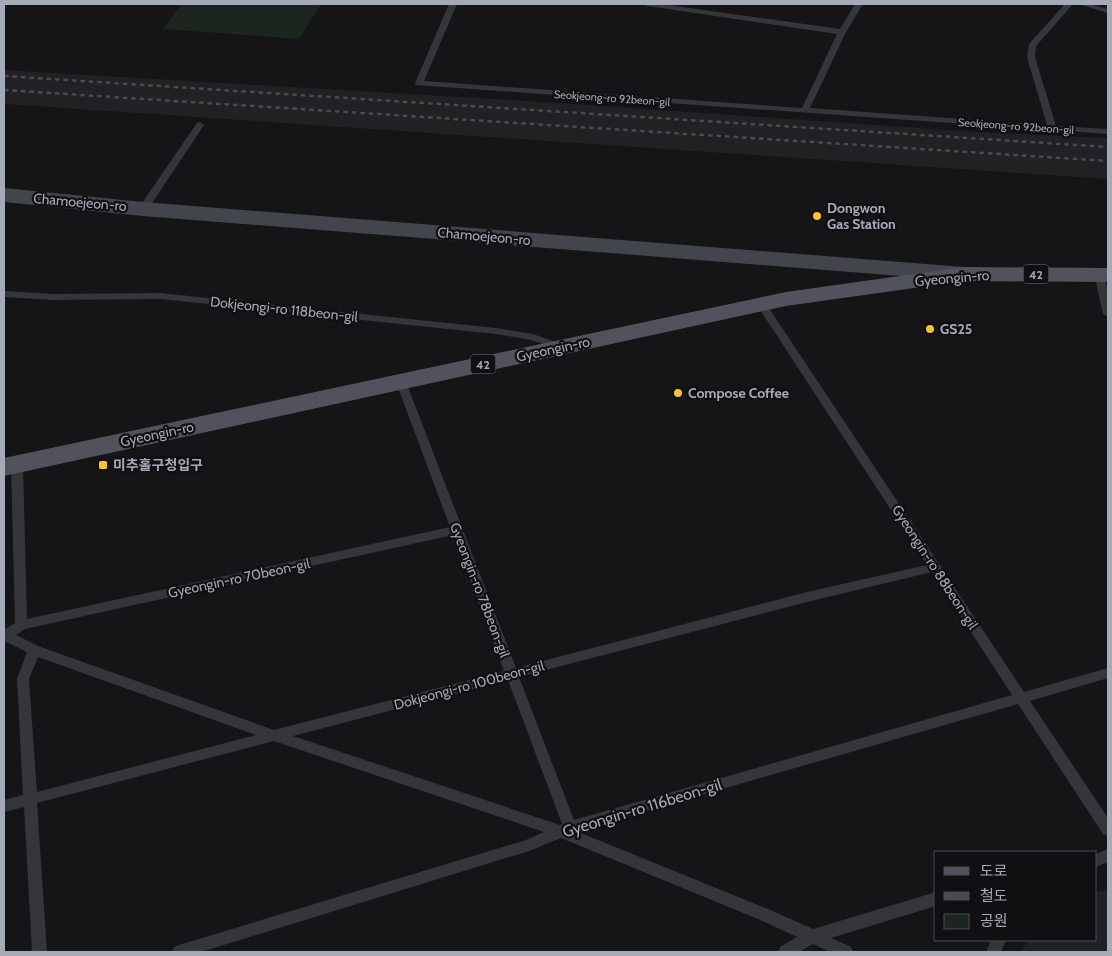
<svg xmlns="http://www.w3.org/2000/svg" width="1112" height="956" font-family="Cabin,'Noto Sans KR',sans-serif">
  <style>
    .built { fill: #212023 }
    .green { fill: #1c251e }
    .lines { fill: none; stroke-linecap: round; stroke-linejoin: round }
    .service { fill: #35363c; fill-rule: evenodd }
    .secondary { fill: #43454c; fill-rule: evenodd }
    .primary { fill: #51525b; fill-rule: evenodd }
    .rail { stroke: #484a51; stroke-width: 2.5; stroke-dasharray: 4.5 4; stroke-linecap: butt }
    .poi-dot { fill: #fac428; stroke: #100f11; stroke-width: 2 }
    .labels { text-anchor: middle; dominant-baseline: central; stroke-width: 4.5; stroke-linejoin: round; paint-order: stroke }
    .far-street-label { font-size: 11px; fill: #a6aab7; stroke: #100f11 }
    .shield { fill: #100f11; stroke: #797c85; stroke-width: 1 }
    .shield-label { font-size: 12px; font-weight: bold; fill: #a6aab7 }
    .street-label { font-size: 14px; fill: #a6aab7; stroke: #100f11 }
    .poi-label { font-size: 14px; font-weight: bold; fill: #a6aab7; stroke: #100f11; text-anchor: start }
    .near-street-label { font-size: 16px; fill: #a6aab7; stroke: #100f11 }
  </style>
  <rect width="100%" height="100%" fill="#151416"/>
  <path class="built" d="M4,70L544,102L977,132L1108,138V179L4,104Z
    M1108,890V952H1021L1028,940H1096V892Z"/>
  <path class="green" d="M181,4H321L299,39L163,29Z"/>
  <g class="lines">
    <path class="service" d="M449,4H457L424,81L802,108L837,34L647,6L643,4H661L840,29L855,4H863L845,34L810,108L1047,125L1027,57L1029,44L1065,4H1073L1036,46L1035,57L1056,126L1108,129V134L416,85L415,83Z
      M1078,4H1089L1108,9V13Z
      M200,122L204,125L148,209L143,212L140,211L138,209L197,123Z
      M1099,271L1104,274L1108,293V317L1103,314L1094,274Z
      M4,291L53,294L160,293L496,328L533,334L564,345L565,347L560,350L531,340L496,334L160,299L53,300L4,297Z
      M762,302L767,305L1024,692L1108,668V678L1030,701L1108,818V836L1103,834L1018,704L576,831L768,909L813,929L936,892V906L831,938L851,947L853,952H830L813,944L799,952H778L780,947L797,937L758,919L561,838L529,851L201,952H172L174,947L179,945L526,840L544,832L274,741L37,803L47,952H32L24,807L4,812V800L23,795L17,679L27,652L4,641V630L15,623L11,464L13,461H21L23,464L27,619L450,527L396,382L401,379L406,382L516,668L807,592L927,565L757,305ZM453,535L504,671L274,730L38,646L16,635L25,629ZM932,572L1012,695L574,820L519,677L807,602ZM38,657L256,735L37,792L29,679ZM508,680L562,824L560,825L293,736Z
      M1108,849V862L1096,867V854Z
      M991,940H1006L1001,952H986Z"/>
    <path class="secondary" d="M4,188L143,202L964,267L972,269L976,274L972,279L964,281L143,216L4,202Z"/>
    <path class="primary" d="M964,267L1108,268V282L964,281L786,306L4,476V458L786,292Z"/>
    <path class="rail" d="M4,76L1108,147
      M4,90L1108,161"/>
  </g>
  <g class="poi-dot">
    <circle cx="817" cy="216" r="5"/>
    <circle cx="930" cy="329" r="5"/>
    <circle cx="678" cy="393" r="5"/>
    <rect x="98" y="460" width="10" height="10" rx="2.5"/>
  </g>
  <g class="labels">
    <g class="far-street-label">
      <text transform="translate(612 98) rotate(4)">Seokjeong-ro 92beon-gil</text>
      <text transform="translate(1016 126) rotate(4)">Seokjeong-ro 92beon-gil</text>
    </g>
    <g class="shield">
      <rect x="1023.5" y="264.5" width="25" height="19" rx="4"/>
      <rect x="470.5" y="354.5" width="25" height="19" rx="4"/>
    </g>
    <g class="shield-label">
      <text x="1036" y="274">42</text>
      <text x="483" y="364">42</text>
    </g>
    <g class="street-label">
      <text transform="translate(80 202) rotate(5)">Chamoejeon-ro</text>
      <text transform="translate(484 236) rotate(5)">Chamoejeon-ro</text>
      <text transform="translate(952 278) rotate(-5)">Gyeongin-ro</text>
      <text transform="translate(284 309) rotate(6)">Dokjeongi-ro 118beon-gil</text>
      <text transform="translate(553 349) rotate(-12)">Gyeongin-ro</text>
      <text transform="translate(157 434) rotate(-12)">Gyeongin-ro</text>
      <text transform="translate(935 567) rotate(57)">Gyeongin-ro 88beon-gil</text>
      <text transform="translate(239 578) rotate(-12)">Gyeongin-ro 70beon-gil</text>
      <text transform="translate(480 590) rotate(69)">Gyeongin-ro 78beon-gil</text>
      <text transform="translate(469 685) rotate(-15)">Dokjeongi-ro 100beon-gil</text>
    </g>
    <g class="poi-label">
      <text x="827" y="208">Dongwon<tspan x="827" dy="16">Gas Station</tspan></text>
      <text x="940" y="329">GS25</text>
      <text x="688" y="393">Compose Coffee</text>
      <text x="113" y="465">미추홀구청입구</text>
    </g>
    <g class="near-street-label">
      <text transform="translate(642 808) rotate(-17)">Gyeongin-ro 116beon-gil</text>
    </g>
  </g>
  <rect width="1112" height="956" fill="none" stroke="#a6aab7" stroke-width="10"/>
  <rect x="934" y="851" width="162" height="90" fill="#100f11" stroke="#4c4d53"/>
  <rect x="944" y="867" width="25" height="8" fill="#51525b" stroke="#4c4d53"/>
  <text x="980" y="876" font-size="15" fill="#a6aab7">도로</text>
  <rect x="944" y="892" width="25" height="8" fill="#484a51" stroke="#4c4d53"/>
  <text x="980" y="901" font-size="15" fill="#a6aab7">철도</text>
  <rect x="944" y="914" width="25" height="15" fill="#1c251e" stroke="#4c4d53"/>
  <text x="980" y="926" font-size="15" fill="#a6aab7">공원</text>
</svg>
